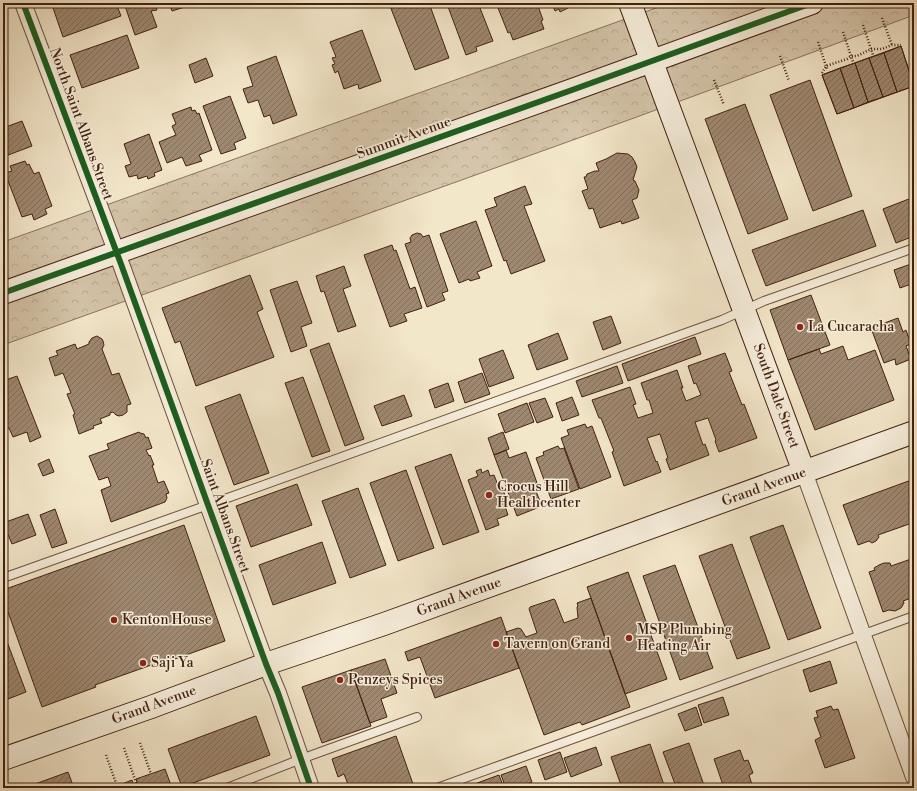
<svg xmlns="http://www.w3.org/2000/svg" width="917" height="791" font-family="'Libre Bodoni',serif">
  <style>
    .park { fill: url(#park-crowns); stroke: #8c735d }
    .building { fill: url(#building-hatch); stroke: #432110 }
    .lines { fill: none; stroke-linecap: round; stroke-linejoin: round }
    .lane-casing { stroke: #6f523e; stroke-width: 10 }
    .street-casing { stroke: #6f523e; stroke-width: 18 }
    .secondary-casing { stroke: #432110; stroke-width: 24 }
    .path { stroke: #432110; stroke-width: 2.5; stroke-dasharray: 1 2; stroke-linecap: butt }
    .lane { stroke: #f7efdd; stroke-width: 8 }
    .street { stroke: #f7efdd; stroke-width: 16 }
    .secondary { stroke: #f7efdd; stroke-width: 22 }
    .cycleway-casing { stroke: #f7efdd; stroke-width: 8 }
    .cycleway { stroke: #1b5e20; stroke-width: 6 }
    .poi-dot { fill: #8f2418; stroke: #f7efdd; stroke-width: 1.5 }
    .labels { text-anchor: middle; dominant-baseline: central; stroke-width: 3; stroke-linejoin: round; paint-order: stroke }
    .street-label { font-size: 14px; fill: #432110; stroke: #f7efdd }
    .poi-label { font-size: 14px; fill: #432110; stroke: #f7efdd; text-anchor: start }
  </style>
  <defs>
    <pattern id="park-crowns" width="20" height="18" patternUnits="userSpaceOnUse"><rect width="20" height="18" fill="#d5c5aa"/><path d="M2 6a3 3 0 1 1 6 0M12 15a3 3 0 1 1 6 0" fill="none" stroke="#b8a991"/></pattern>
    <pattern id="building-hatch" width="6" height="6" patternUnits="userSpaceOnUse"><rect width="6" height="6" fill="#9f8871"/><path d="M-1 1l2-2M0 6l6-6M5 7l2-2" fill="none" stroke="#836f5b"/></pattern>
  </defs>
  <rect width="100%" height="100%" fill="#f3e7ca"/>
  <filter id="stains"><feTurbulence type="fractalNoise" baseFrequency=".005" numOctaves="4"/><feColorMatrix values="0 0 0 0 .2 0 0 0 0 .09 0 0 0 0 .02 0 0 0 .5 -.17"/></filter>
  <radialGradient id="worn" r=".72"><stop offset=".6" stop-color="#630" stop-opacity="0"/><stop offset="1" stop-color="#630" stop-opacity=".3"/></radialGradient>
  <path class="park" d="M670,3H914V15L634,118L3,345V242Z"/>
  <path class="building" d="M57,3H116L121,16L63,37L52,5Z
    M124,3H154L157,10L151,11L157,27L135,35Z
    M169,3H186L188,6L172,11Z
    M397,3H429L449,58L415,70L390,6Z
    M450,3H459V4L462,3H478L493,41L476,47L477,51L466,55L447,4Z
    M496,3H537L543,20L541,21L544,29L513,40L510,32L508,33Z
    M552,3H566L568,8L560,12L559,9L555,11Z
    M362,30L381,81L359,89L358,84L344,89L338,71L335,73L332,65L335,64L332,58L336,57L330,42Z
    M127,35L139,68L82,88L70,55Z
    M901,46L914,86L837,114L822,75Z
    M901,46L914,86L897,92L884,53Z
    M884,53L897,92L883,97L869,58Z
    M276,56L297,115L273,124L270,115L264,117L258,100L248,103L243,89L253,86L247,67Z
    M206,58L213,76L195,83L189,65Z
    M869,58L883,97L868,102L855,63Z
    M855,63L868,102L854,108L840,68Z
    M840,68L854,108L837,114L822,75Z
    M810,80L852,196L813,211L770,95Z
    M230,96L246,138L234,143L236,149L221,154L203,106Z
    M745,104L788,219L748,234L705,119Z
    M191,107L192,111L195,110L197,114L199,113L212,150L199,155L202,161L186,166L182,157L167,163L159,142L176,135L172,126L176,124L172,114Z
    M22,121L32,146L3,157V128Z
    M149,134L162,170L154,173L155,176L148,179L147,176L138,179L137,175L129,177L125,166L131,164L124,144Z
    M617,153L628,154L632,157L635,162L637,167L633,180L635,181L639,190L637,198L632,200L639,218L622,224L621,221L600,228L593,208L589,209L582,191L588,189L584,177H586L587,174L595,171H599L596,163L606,159Z
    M25,161L27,165L29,164L34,174L39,172L52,206L45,209L47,214L34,220L32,214L22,217L5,173L12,171L10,166Z
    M525,186L532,204L524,206L545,261L511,274L506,260L504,261L485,210L497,206L494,198Z
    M914,197V236L896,243L883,209Z
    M863,210L876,246L766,286L752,250Z
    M476,221L492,266L477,272L480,278L470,281L469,279L459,283L440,234Z
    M417,233L421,234L423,237L429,235L448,291L442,293L445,300L427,307L405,244L411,242L410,238L412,235Z
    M392,245L394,251L396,250L410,289L415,287L422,308L404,314L407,321L390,327L364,255Z
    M911,264L914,271V283L900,288L894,270Z
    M344,266L351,286L343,289L356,326L338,332L324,291L321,292L316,276Z
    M250,275L263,309L257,312L274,357L196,386L180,341L175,343L162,308Z
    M297,281L312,323L301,327L307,346L291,352L270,290Z
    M811,295L830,345L788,360L770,310Z
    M611,316L621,343L603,350L593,322Z
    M898,318L903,332L906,330L911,344L906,346L911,359L896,365L895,359L884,363L871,328Z
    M914,318V328L911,319Z
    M558,333L568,359L537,370L528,345Z
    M97,336L102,339L103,341L104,345L102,349L112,375L119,373L131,404L127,405V412L123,415L119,416L116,415L113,412L110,413V415L100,419L102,423L93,426L94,428L79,434L73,415L75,414L67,394L71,393L63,373L55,376L49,358L58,355L56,351L75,344L77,349L89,344V342L92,338Z
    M695,337L701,354L628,381L622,364Z
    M329,343L364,439L345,446L310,350Z
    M843,346L848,360L875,350L894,400L815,430L788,360L819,349L821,354Z
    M503,350L514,378L489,387L479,359Z
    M725,353L732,371L729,372L742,405L744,404L757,438L719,452L715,441L716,440L708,418L695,422L703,445L705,444L709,455L670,470L666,459L668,458L660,434L647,438L656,462L657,461L661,472L624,486L612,452L614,451L601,418H599L592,400L630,387L636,404L633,405L638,418L653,413L649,400H647L641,383L677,370L683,388H681L686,401L701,395L696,383L694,384L688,366Z
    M617,366L623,383L582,397L576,381Z
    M482,373L490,394L465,403L458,382Z
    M17,376L41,437L30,442L27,432L13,437L9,428H8L3,415V381Z
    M303,377L330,451L312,457L285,383Z
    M448,383L454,401L435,408L429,390Z
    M240,394L269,473L234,485L205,407Z
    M404,395L412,416L382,426L374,406Z
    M572,397L579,415L562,421L556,403Z
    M545,398L553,417L537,423L529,403Z
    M527,403L534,422L505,433L498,414Z
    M585,424L587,428L592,426L611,477L580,489L561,438L569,435L567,430Z
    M139,432L140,433L144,434L146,438L148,437L152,448L146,450L149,456L150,455L154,465H152L158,483L164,481L169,493L166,494L167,498L165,502L111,522L101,490L111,486L108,477L99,480L89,456L109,449L107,444Z
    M503,432L509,449L494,455L488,438Z
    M558,446L560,449L564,448L579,489L551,499L536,458L544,455L543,452Z
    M506,450L509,458L526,452L537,483L533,484L542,506L517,516L494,455Z
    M451,454L479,532L443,545L415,467Z
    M49,459L54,472L43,476L38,464Z
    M481,469L482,473L488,470L490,476L494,475L499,488L502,487L507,501L504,503L508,515L497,519L499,525L486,530L468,480L478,476L476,471Z
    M406,470L434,548L398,561L370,483Z
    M914,479V525H913L912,523L878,535L879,537L876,541L872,543L869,541L858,545L843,505Z
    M297,484L312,525L251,547L236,506Z
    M358,488L386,565L350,578L322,501Z
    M55,509L67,543L52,548L40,515Z
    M28,514L36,535L12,544L3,523Z
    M184,525L225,641L172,660L171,658L95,685L96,687L42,707L3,598V590Z
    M783,525L821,628L788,640L750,537Z
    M322,542L336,583L273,605L259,565Z
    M732,544L770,648L737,659L699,556Z
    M914,558V597L903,601L904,603L901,608L895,611L889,610L883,612L869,572L875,570L874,568L879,565L884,563H890L891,566Z
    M675,565L713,668L680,680L643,576Z
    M628,572L667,679L625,694L587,587Z
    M591,598L630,707L582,725L580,722L544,735L506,632L518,628L521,629L526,637L537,633L529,609L530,607L554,599L555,600L564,623L578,618L577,607L578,606L577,603Z
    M501,617L519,668L435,698L420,657L408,661L405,652Z
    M3,631L26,692L3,701Z
    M385,659L397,693L381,699L387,717L370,723L351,670Z
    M830,661L837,683L810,692L803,670Z
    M351,670L371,726L322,743L302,687Z
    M723,697L729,715L704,723L698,705Z
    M831,706L833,710L838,709L855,758L825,768L815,740L821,737L814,718L818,717L816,711Z
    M696,707L702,725L685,731L678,714Z
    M256,716L270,755L182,787L168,749Z
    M396,736L413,784L403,788H345L349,787L344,774L338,777L332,759Z
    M689,743L705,788H682L680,782L675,784L663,752Z
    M650,744L665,788H622L611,757Z
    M596,747L602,765L571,777L564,758Z
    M740,750L744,761L748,760L753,773L749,775L753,788H724L714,759Z
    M560,752L567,772L545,780L538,760Z
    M526,766L532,782L517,788H506L501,775Z
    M165,769L172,788H139L136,779Z
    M68,772L74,788H24Z
    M499,775L504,788H469V786Z
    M132,780L135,788H111L117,786Z
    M271,784L274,788H261Z"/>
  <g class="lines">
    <g class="lane-casing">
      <path id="lane" d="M3,578L208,505L683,334L722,320L764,301L914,248
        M227,788L301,759L417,717
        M437,788L914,616"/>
    </g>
    <g class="street-casing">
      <path id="street" d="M23,3L121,264L208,505L266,664L278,693L311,788
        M804,472L914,777"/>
    </g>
    <g class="secondary-casing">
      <path id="secondary" d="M630,3L804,472
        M3,293L572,90L812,3
        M3,759L151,707L266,664L384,624L914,432"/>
    </g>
    <path class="path" d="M882,18L892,45
      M863,25L873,55
      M843,32L853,62
      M818,42L827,69
      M780,56L789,81
      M822,73L826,66L847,59L851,56H857L871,49H882L892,45H901
      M714,80L724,105
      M140,743L151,774
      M124,748L138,788
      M106,755L117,786"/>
    <use href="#lane" class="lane"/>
    <use href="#street" class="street"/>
    <use href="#secondary" class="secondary"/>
    <g class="cycleway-casing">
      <path id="cycleway" d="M23,3L121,264L208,505L266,664L278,693L311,788
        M3,293L572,90L812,3"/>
    </g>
    <use href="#cycleway" class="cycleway"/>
  </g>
  <g class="poi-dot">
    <circle cx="800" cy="327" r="4"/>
    <circle cx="489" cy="495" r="4"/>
    <circle cx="114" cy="620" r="4"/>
    <circle cx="629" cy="638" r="4"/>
    <circle cx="496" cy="644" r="4"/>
    <circle cx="143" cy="663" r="4"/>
    <circle cx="340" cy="680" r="4"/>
  </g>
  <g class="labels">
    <g class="street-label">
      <text transform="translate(81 124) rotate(70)">North Saint Albans Street</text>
      <text transform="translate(404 138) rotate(-20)">Summit Avenue</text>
      <text transform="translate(776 396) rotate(70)">South Dale Street</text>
      <text transform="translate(764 487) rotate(-20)">Grand Avenue</text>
      <text transform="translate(225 516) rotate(70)">Saint Albans Street</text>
      <text transform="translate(459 597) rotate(-20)">Grand Avenue</text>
      <text transform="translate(154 705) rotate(-20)">Grand Avenue</text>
    </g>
    <g class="poi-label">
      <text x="808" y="327">La Cucaracha</text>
      <text x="497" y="487">Crocus Hill<tspan x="497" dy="16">Healthcenter</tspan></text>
      <text x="122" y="620">Kenton House</text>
      <text x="637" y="630">MSP Plumbing<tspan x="637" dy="16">Heating Air</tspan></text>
      <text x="504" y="644">Tavern on Grand</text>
      <text x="151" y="663">Saji Ya</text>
      <text x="348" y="680">Penzeys Spices</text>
    </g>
  </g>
  <rect width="917" height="791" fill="none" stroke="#f3e7ca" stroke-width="16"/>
  <rect x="4" y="4" width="909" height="783" fill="none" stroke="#432110" stroke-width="2"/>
  <rect x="8" y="8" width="901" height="775" fill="none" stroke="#432110"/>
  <rect width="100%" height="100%" filter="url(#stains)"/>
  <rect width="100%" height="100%" fill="url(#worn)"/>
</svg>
